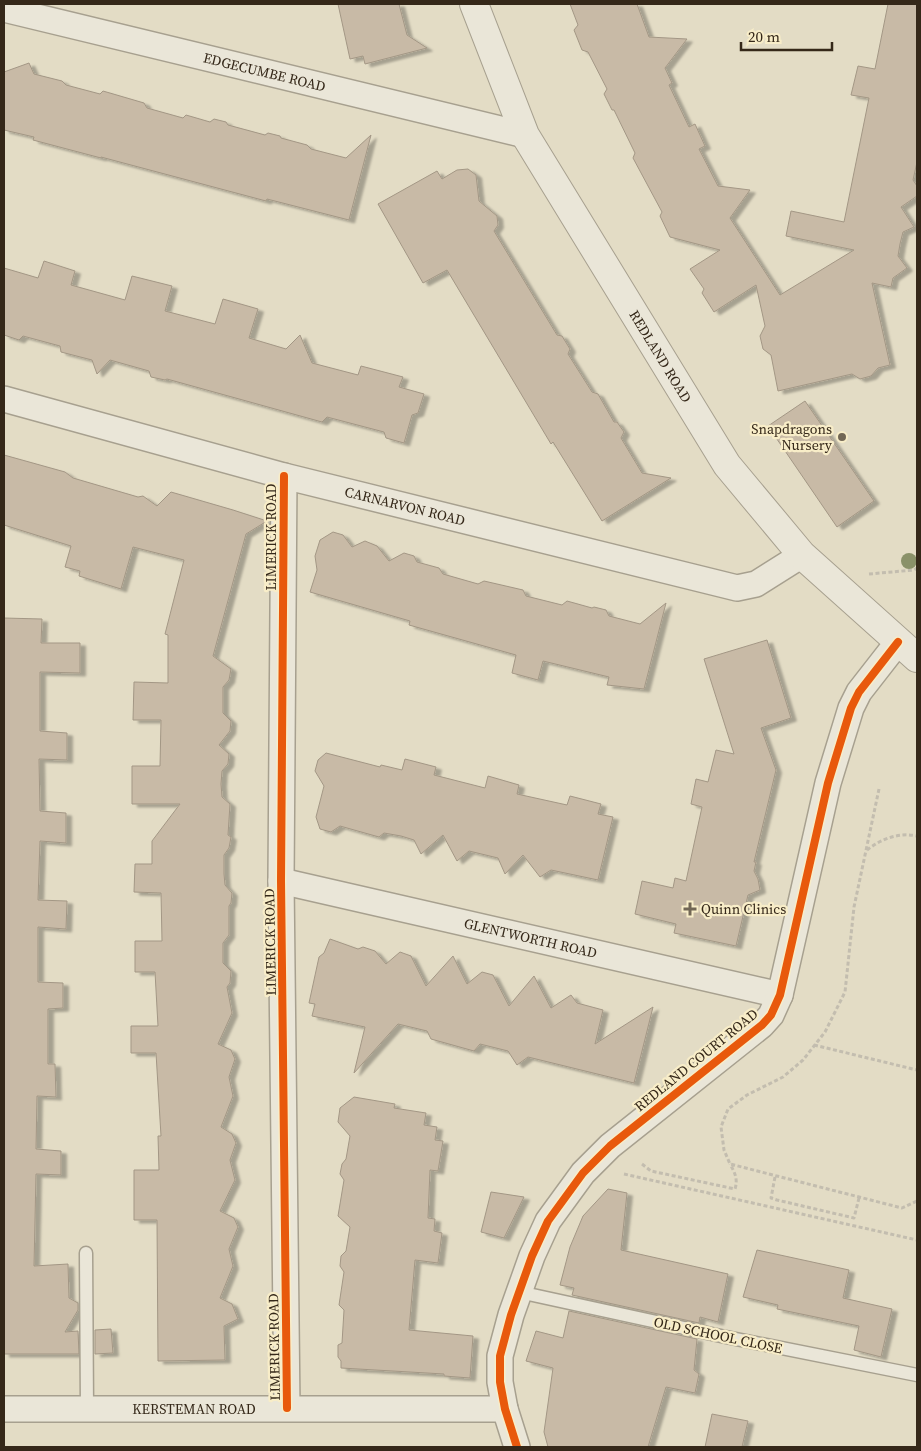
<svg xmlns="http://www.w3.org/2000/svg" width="921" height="1451" font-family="'Source Serif 4',serif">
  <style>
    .building { fill: #c8baa6; stroke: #a39785; filter: url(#shadow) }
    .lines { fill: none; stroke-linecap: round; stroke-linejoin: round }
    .service-casing { stroke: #a7a08f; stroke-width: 15 }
    .minor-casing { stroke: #a7a08f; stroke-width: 28 }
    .tertiary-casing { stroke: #a7a08f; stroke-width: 30 }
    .path { stroke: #c3bdaf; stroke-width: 3; stroke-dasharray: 4 2.5; stroke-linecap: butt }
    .service { stroke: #eae6d8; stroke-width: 12 }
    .minor { stroke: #eae6d8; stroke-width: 25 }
    .tertiary { stroke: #eae6d8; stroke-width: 28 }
    .cycleway-casing { stroke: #f8edc8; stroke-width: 11 }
    .cycleway { stroke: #e8590c; stroke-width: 8 }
    .tree { fill: #8a9169 }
    .poi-dot { fill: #726755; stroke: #f8edc8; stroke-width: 2 }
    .labels { text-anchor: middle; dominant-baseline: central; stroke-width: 4.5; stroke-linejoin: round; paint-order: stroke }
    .street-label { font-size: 14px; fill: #352819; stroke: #f8edc8 }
    .poi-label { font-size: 14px; fill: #352819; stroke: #f8edc8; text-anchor: end }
  </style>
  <defs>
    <filter id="shadow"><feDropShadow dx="5.5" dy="3" stdDeviation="1" flood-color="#0004"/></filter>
  </defs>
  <rect width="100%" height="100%" fill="#e3dcc5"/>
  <path class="building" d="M338,4H399L407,35L427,48L365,64L363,56L350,59Z
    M570,4H637L649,37L687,39L665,68L672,83L669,85L689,127L695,124L705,146L699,149L718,186L750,190L730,218L780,295L854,250L786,236L791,211L844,222L869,98L851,95L858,66L875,69L888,4H917V162L913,180L917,186V196L901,207L914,227L903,232L900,244L898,256L907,268L893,278L891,287L872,283L890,365L878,368L871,376L860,379L852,374L778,391L771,355L763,349L760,336L765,326L756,285L714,312L702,293L704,289L690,269L720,250L670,237L660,216L662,212L633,158L635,153L614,110H612L604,94L607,89L588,52L582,50L574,30L578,25Z
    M29,63L34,74L62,81L66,85L100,94L103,91L144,103L147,108L183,118L186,115L210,122L214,119L226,122L228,125L265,135L268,133L280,136L281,138L307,145L311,149L346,158L371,135L349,220L267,199L266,201L101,157V158L33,140L34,137L4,130V72Z
    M468,169L476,175L479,201L497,216L498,225L494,231L557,335L562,336L570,349L568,354L592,392L598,394L614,422H617L624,432L621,438L642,473L671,478L602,521L553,442L551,444L447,270L423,283L378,204L437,171L442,179L457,170Z
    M44,261L75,271L71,285L125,300L132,276L172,286L165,311L215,324L223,299L258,309L249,338L286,349L300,335L312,363L358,375L361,366L403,377L399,387L424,394L418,413L412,415L404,443L386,438L384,432L327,417L322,422L167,379L165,380L151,377L149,371L110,360L97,374L92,360L61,352L60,346L23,336L19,340L4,335V268L38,278Z
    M805,401L874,501L837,527L768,426Z
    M4,455L65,472L73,478L138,497L143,496L157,506L171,492L233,510L267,521L246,534L213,656L231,669L229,680L223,687V713L231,721L230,731L219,745L229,754L228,764L222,771L221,784L222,797L230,804L228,835L231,837L229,848L224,855V874L225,885L232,893L231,903L229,906V935L223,943V963L231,971L230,983L227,987L232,1013L218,1044L231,1050L235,1059L229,1077L233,1096L221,1127L232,1134L236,1143L230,1160L235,1180L220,1211L234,1218L238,1227L229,1249L233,1266L220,1298L232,1304L238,1319L224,1326L225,1360L158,1361L157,1220H134V1170H159L158,1136H161L156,1053H131V1026H158L155,972H135V941H162L161,893L134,892L135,864H152V841L180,804H132V766H160L161,720H133L134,682L168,683V635L165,634L184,560L133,547L121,589L79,576L80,571L65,567L71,546L4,525Z
    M333,532L343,535L352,547L365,541L377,546L389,561L404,553L414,556L417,562L439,568L443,574L478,584L484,581L523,590L526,596L562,605L567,601L592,608L594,607L606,610L609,616L640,624L666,603L644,689L607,685L609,677L543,661L538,680L512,673L516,655L409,625L410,621L310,592L317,570L315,556L320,540Z
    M4,618L42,619L41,643H80V673L40,672V731L67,733V760L39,759L40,811L66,813V843L40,841L38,900L67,901L66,929L38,927V982L63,983V1008L48,1009V1064H55L56,1097L37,1096L36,1149L61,1151V1175L36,1174L34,1266L68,1264L69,1298L78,1303V1310L65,1332L78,1331L79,1354H4Z
    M767,640L791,718L761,728L776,770L754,862H756L754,871L758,879L760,890L748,895L736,946L674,933L676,924L635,914L642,881L673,888L675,878L686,881L702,807L691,804L696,779L708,782L716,750L734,754L704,659Z
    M326,753L380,767L381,765L402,770L405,759L436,767L434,775L485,788L488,776L519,785L517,794L567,805L570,796L601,804L598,814L613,817L598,880L551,870L540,877L523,855L505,874L498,858L469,851L457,861L443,835L421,854L414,840L401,836L384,833L379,837L340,826L331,832L320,829L316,817L324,786L315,771L318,760Z
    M330,939L358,949L363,947L375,951L386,964L400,952L411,956L426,986L453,956L467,984L482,972L493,975L509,1006L534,976L551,1008L571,995L577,1003L603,1010L595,1044L653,1007L634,1083L528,1057L517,1065L508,1051L480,1044L474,1051L431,1039L427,1031L398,1024L354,1073L365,1027L312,1016L315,1004L309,1003L319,957L324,953Z
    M354,1097L395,1104L394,1108L426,1113L424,1125L437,1127L435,1140L443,1141L438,1171L430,1170L428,1218L435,1219L434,1231L442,1233L438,1263L415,1260L409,1330L473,1336L470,1378L444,1376V1374L341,1368V1361L338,1357V1345L342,1343L344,1310L339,1305L344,1272L340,1266L341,1256L346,1251L350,1227L338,1216L344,1180L340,1174L342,1164L346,1159L350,1136L338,1122L340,1108Z
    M608,1189L627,1193L621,1250L728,1274L718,1322L700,1317L699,1323L572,1295L574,1288L560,1285L570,1247L583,1216Z
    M491,1192L524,1197L504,1238L481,1232Z
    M757,1250L849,1270L843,1298L892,1309L881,1357L854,1350L859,1326L777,1309L778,1305L743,1297Z
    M569,1311L697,1339L694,1370L699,1374L695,1393L666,1387L648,1447H548L544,1432L553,1368L526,1361L536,1331L563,1338Z
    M111,1329L113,1353L95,1354V1330Z
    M712,1414L748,1421L742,1447H705Z"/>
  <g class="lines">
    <g class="service-casing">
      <path id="service" d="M86,1253L87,1410
        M519,1292L721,1336L917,1375"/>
    </g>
    <g class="minor-casing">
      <g id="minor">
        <path id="s1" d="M4,9L525,135"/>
        <path id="s2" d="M4,399L284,476L737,588L756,584L802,555"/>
        <path d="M284,476L281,881L287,1408"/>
        <path id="s3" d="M281,881L780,995"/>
        <path id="s4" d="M4,1409H505"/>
        <path d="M517,1447L505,1409L500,1382V1356L511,1315L532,1256L548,1221L583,1173L610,1146L762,1025L771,1015L780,995L828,783L851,708L859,692L898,642"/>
      </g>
    </g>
    <g class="tertiary-casing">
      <g id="tertiary">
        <path id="s5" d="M474,4L525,135L727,465L802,555L917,658"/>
      </g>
    </g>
    <path class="path" d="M869,574L914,570L917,568
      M879,789L854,907L845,992L825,1032L803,1060L783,1077L747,1095L728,1109L721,1127L724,1150L730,1164L902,1208L917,1201
      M867,850C881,839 899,832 917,836
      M814,1045L917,1070
      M642,1164L651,1171L735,1189C738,1179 735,1173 730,1164
      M624,1174L917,1240
      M775,1177L771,1198L777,1200L854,1218L859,1198"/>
    <use href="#service" class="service"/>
    <use href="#minor" class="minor"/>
    <use href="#tertiary" class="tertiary"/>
    <g class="cycleway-casing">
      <path id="cycleway" d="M284,476L281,881L287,1408
        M517,1447L505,1409L500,1382V1356L511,1315L532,1256L548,1221L583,1173L610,1146L762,1025L771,1015L780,995L828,783L851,708L859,692L898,642"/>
    </g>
    <use href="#cycleway" class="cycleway"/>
  </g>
  <circle class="tree" cx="909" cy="561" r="8"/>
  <g class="poi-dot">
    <circle cx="842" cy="437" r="5"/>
    <path d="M687.5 901.5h5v5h5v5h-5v5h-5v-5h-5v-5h5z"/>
  </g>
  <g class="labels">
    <g class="street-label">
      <text stroke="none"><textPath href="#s1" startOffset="268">EDGECUMBE ROAD</textPath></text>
      <text stroke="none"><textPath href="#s5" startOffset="400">REDLAND ROAD</textPath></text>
      <text stroke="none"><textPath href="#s2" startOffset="415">CARNARVON ROAD</textPath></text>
      <text transform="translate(271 537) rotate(-90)">LIMERICK ROAD</text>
      <text stroke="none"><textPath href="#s3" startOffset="256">GLENTWORTH ROAD</textPath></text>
      <text transform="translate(270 942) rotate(-91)">LIMERICK ROAD</text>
      <text transform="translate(696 1060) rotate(-39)">REDLAND COURT ROAD</text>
      <text transform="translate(718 1335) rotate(12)">OLD SCHOOL CLOSE</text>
      <text transform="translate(274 1347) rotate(-91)">LIMERICK ROAD</text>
      <text stroke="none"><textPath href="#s4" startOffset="190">KERSTEMAN ROAD</textPath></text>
    </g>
    <g class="poi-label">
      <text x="832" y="429">Snapdragons<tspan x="832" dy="16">Nursery</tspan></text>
      <text x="701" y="909" text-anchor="start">Quinn Clinics</text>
    </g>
  </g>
  <rect width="921" height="1451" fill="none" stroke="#352819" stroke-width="10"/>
  <path d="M741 42v8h91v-8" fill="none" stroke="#352819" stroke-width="2.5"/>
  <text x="748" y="42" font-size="15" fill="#352819" stroke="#f8edc8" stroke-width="4" paint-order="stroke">20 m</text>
</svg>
